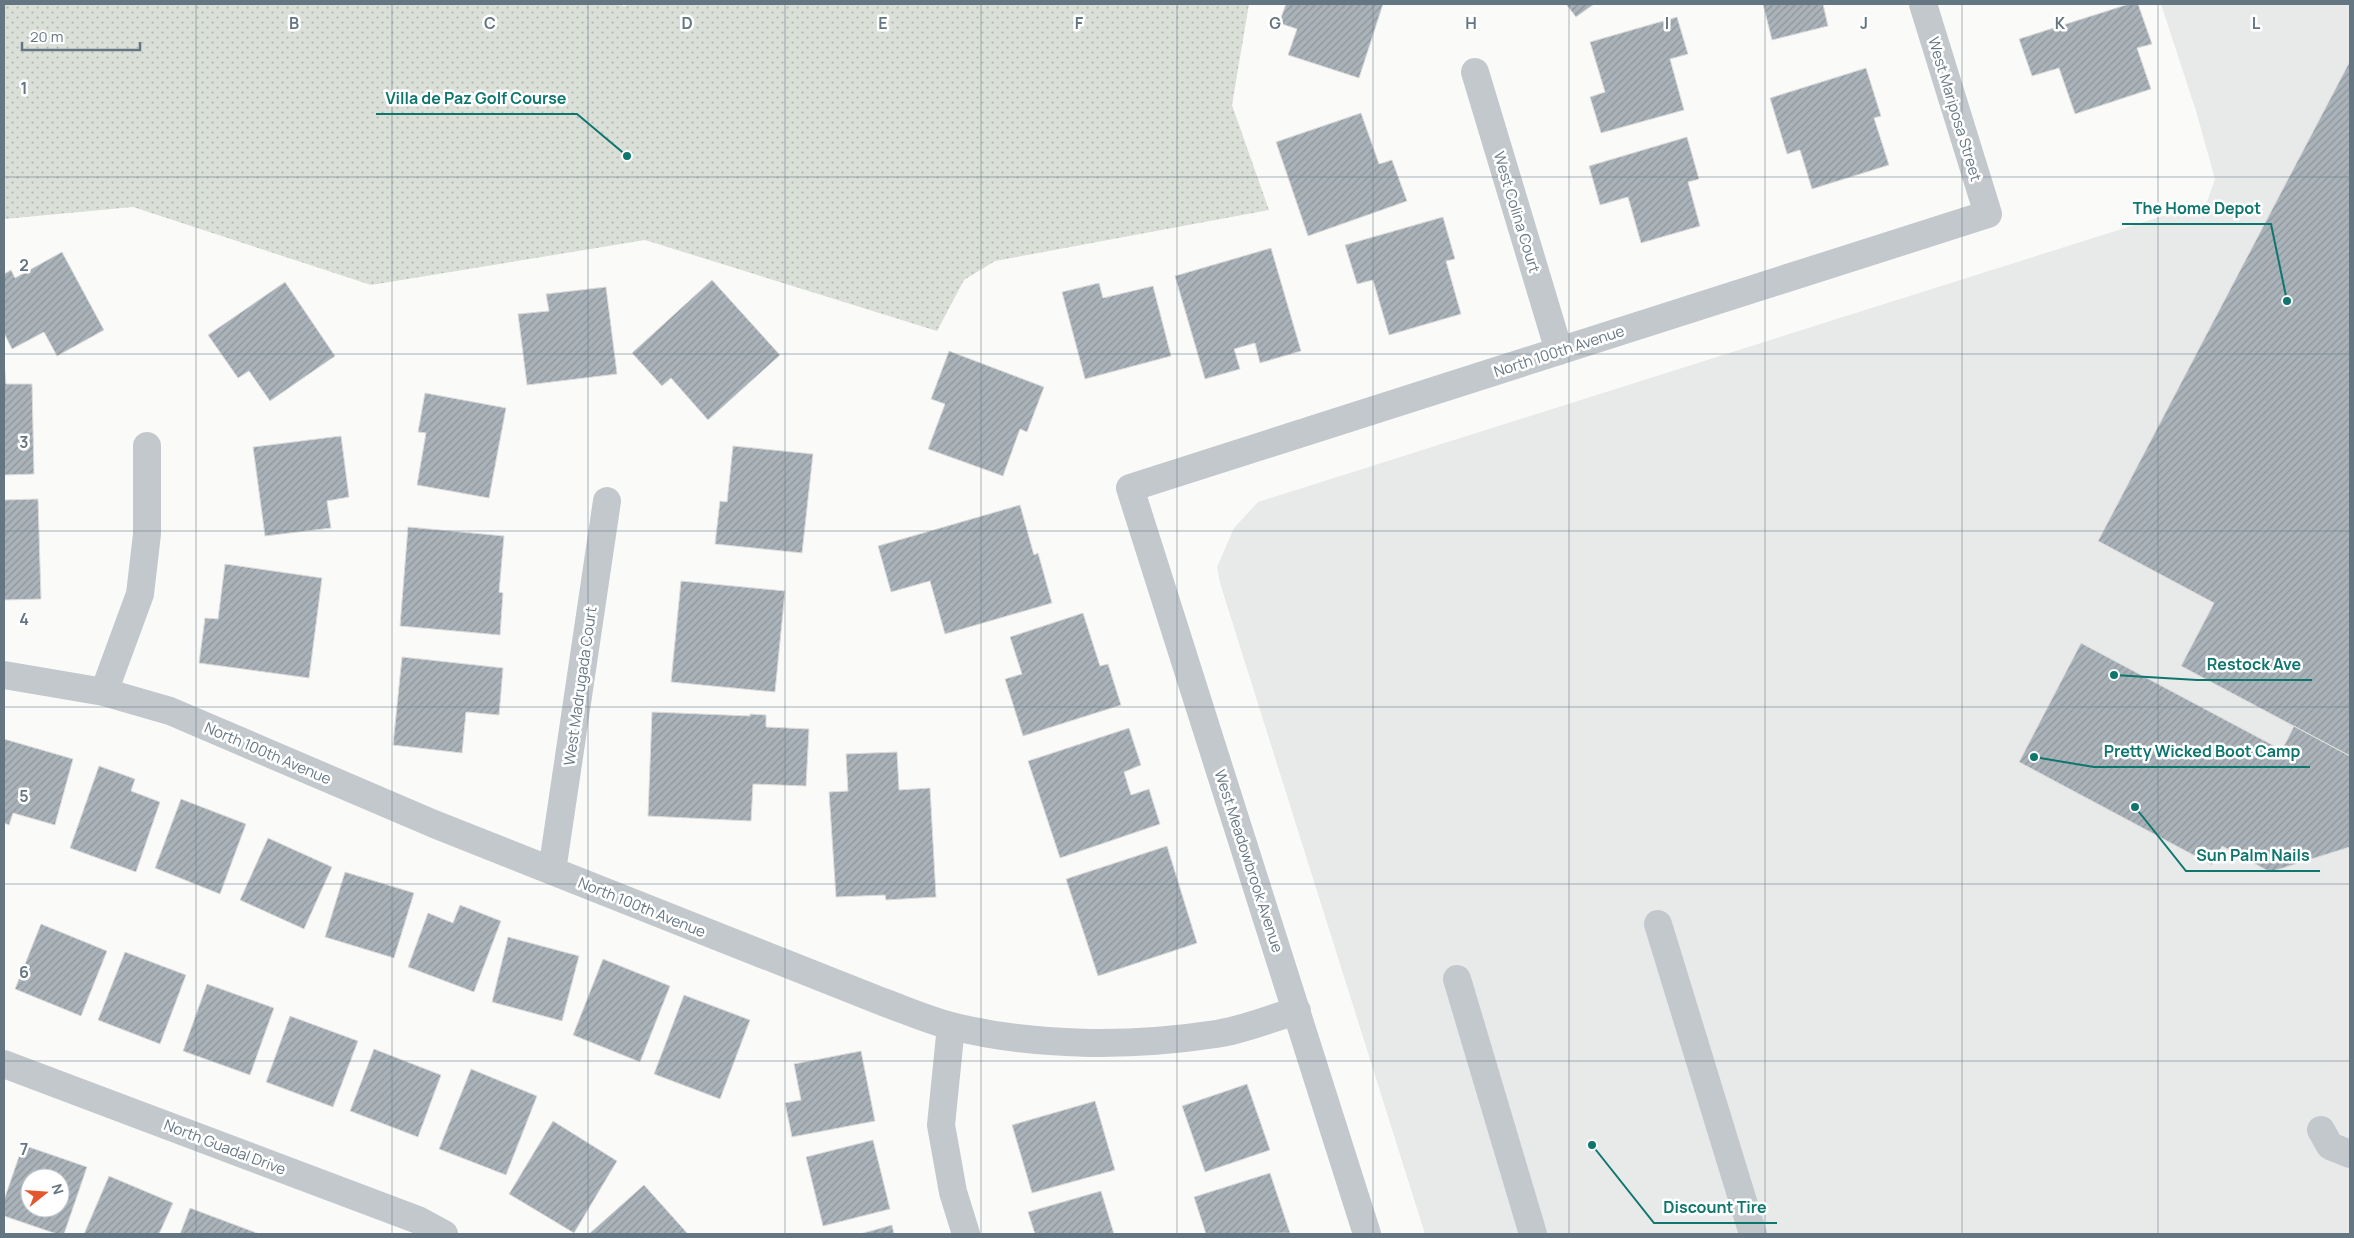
<svg xmlns="http://www.w3.org/2000/svg" width="2354" height="1238" font-family="Manrope,sans-serif">
  <style>
    .built { fill: #e8e9e9 }
    .grass { fill: url(#grass-dots) }
    .building { fill: url(#building-hatch); stroke: #dcdcda; fill-rule: evenodd }
    .lines { fill: none; stroke-linecap: round; stroke-linejoin: round }
    .minor { stroke: #c3c8cc; stroke-width: 28 }
    .grid { fill: none; stroke: #657683; stroke-width: 1; stroke-opacity: 0.55 }
    .labels { text-anchor: middle; dominant-baseline: central; stroke-width: 5; stroke-linejoin: round; paint-order: stroke }
    .street-label { font-size: 15px; fill: #657683; stroke: #fff }
    .grid-label { font-size: 16px; text-anchor: middle; font-weight: bold; fill: #657683; stroke: #fff; stroke-width: 5; stroke-linejoin: round; paint-order: stroke }
    .leader { fill: none; stroke: #0f766e; stroke-width: 2 }
    .callout-dot { fill: #0f766e; stroke: #fff; stroke-width: 2 }
    .callout-label { font-size: 16px; text-anchor: middle; font-weight: bold; fill: #0f766e; stroke: #fff; stroke-width: 5; stroke-linejoin: round; paint-order: stroke }
  </style>
  <defs>
    <pattern id="grass-dots" width="8" height="8" patternUnits="userSpaceOnUse" patternTransform="scale(1.25)"><rect width="8" height="8" fill="#dadfd7"/><path d="M2 2h.1M6 6h.1" fill="none" stroke="#b4b9b4" stroke-width="1.8" stroke-linecap="round"/></pattern>
    <pattern id="building-hatch" width="6" height="6" patternUnits="userSpaceOnUse" patternTransform="scale(1.25)"><rect width="6" height="6" fill="#aab3b9"/><path d="M-1 1l2-2M0 6l6-6M5 7l2-2" fill="none" stroke="#8e969c"/></pattern>
  </defs>
  <rect width="100%" height="100%" fill="#fafaf8"/>
  <path class="built" d="M2161,4H2350V1234H1425L1220,583L1217,567L1234,528L1258,502L2207,202L2215,179L2196,111Z"/>
  <path class="grass" d="M4,4H618L624,6L630,4H1249L1232,105L1269,210L995,261L964,280L937,331L645,240L371,285L133,207L4,219Z"/>
  <path class="building" d="M1286,4H1383L1359,78L1288,55L1297,29L1279,23Z
    M1566,4H1594L1576,17Z
    M1763,4H1823L1828,26L1772,40Z
    M2129,4H2138L2152,44L2137,48L2151,89L2075,114L2059,68L2032,76L2019,39Z
    M1677,17L1688,54L1670,59L1684,110L1601,133L1590,97L1605,92L1590,42Z
    M2350,61V756L2181,666L2214,603L2098,541Z
    M1866,68L1881,116L1874,118L1889,165L1812,189L1800,150L1787,154L1770,98Z
    M1361,113L1379,164L1392,160L1407,201L1308,236L1276,142Z
    M1687,137L1699,179L1688,182L1700,226L1641,243L1628,197L1600,205L1589,166Z
    M1443,217L1455,259L1446,261L1461,314L1389,335L1373,280L1357,284L1345,245Z
    M1271,248L1301,351L1260,363L1255,343L1234,349L1240,369L1205,379L1175,276Z
    M62,252L104,330L57,356L44,332L12,349L4,333V274L11,270L15,278Z
    M712,280L780,355L708,420L671,378L662,386L632,353Z
    M285,282L335,356L270,401L249,371L238,378L208,335Z
    M1099,283L1103,298L1153,286L1171,356L1085,379L1062,292Z
    M606,287L617,374L527,385L518,314L549,311L546,294Z
    M949,351L1044,387L1027,432L1020,429L1003,476L928,449L945,404L931,399Z
    M4,363L6,384H32L34,474L4,475Z
    M425,393L506,408L489,498L417,485L426,433L418,432Z
    M341,436L349,497L327,501L331,528L265,536L253,447Z
    M733,446L813,454L802,553L715,544L720,501L727,502Z
    M38,499L41,599L4,600V500Z
    M1020,505L1034,555L1038,553L1052,603L945,634L930,581L891,592L878,546Z
    M408,527L504,536L499,592L503,593L500,635L400,626Z
    M225,564L322,578L309,678L199,663L205,618L218,619Z
    M681,581L785,591L775,692L671,682Z
    M1083,613L1100,666L1108,664L1121,705L1023,736L1005,679L1022,674L1010,637Z
    M2081,643L2282,750L2294,726L2350,756V847L2270,872L2222,846L2212,865L2019,762Z
    M402,657L503,668L499,715L466,712L462,753L393,745Z
    M652,712L750,716V714L766,715V727L809,729L806,786L753,784L751,821L648,816Z
    M1129,728L1141,765L1124,772L1131,795L1149,789L1160,824L1060,858L1028,761Z
    M4,739L73,759L55,825L13,813L9,825L4,823Z
    M897,752L899,790L930,788L936,897L886,900L885,895L836,897L829,792L848,791L846,754Z
    M99,766L135,779L131,791L160,802L136,872L70,848Z
    M181,799L246,824L220,894L155,868Z
    M268,838L332,867L304,929L240,900Z
    M1167,846L1197,943L1098,976L1066,879Z
    M345,872L414,893L394,958L325,937Z
    M460,905L501,921L474,992L408,967L428,913L453,923Z
    M41,924L107,951L81,1016L15,989Z
    M508,937L579,956L562,1021L492,1002Z
    M125,952L186,975L160,1044L98,1020Z
    M603,959L670,986L640,1062L573,1035Z
    M207,984L274,1008L250,1075L183,1051Z
    M684,995L750,1020L720,1099L654,1074Z
    M290,1016L358,1041L333,1107L266,1082Z
    M374,1049L441,1075L418,1137L350,1111Z
    M861,1051L875,1121L792,1137L785,1103L801,1100L794,1064Z
    M471,1069L537,1096L506,1175L439,1149Z
    M1247,1084L1270,1150L1205,1172L1182,1106Z
    M1095,1101L1115,1170L1032,1193L1012,1125Z
    M553,1121L617,1161L574,1233L509,1194Z
    M873,1140L890,1209L823,1226L806,1157Z
    M23,1145L87,1167L64,1234H57L4,1216V1200ZM30,1178H60V1208H30Z
    M1270,1173L1290,1233L1206,1234L1194,1197Z
    M109,1176L173,1203L159,1234H84Z
    M644,1185L688,1234H589Z
    M1101,1191L1114,1234H1035L1028,1212Z
    M190,1208L257,1233V1234H180Z
    M892,1225L894,1234H860Z"/>
  <g class="lines">
    <path class="minor" d="M1475,72L1559,351
      M4,675L104,692L170,711L434,824L883,1002C905,1010 928,1020 951,1026C1035,1047 1131,1047 1216,1034C1243,1030 1271,1018 1297,1011
      M104,692L140,594L147,534V446
      M552,871L607,501
      M1658,924L1753,1234
      M1457,979L1533,1234
      M951,1026L941,1125L953,1192L966,1234
      M4,1064L418,1220L444,1234
      M2321,1130L2330,1146L2350,1154
      M1367,1234L1130,488L1988,214L1923,4"/>
  </g>
  <path class="grid" d="M196,4V1234M392,4V1234M588,4V1234M785,4V1234M981,4V1234M1177,4V1234M1373,4V1234M1569,4V1234M1765,4V1234M1962,4V1234M2158,4V1234M4,177H2350M4,354H2350M4,531H2350M4,707H2350M4,884H2350M4,1061H2350"/>
  <g class="labels">
    <g class="street-label">
      <text transform="translate(1955 109) rotate(73)">West Mariposa Street</text>
      <text transform="translate(1517 212) rotate(73)">West Colina Court</text>
      <text transform="translate(1559 351) rotate(-18)">North 100th Avenue</text>
      <text transform="translate(580 686) rotate(-82)">West Madrugada Court</text>
      <text transform="translate(268 753) rotate(23)">North 100th Avenue</text>
      <text transform="translate(1249 861) rotate(72)">West Meadowbrook Avenue</text>
      <text transform="translate(642 907) rotate(22)">North 100th Avenue</text>
      <text transform="translate(225 1147) rotate(21)">North Guadal Drive</text>
    </g>
  </g>
  <g class="grid-label">
    <text x="294" y="29">B</text>
    <text x="490" y="29">C</text>
    <text x="687" y="29">D</text>
    <text x="883" y="29">E</text>
    <text x="1079" y="29">F</text>
    <text x="1275" y="29">G</text>
    <text x="1471" y="29">H</text>
    <text x="1667" y="29">I</text>
    <text x="1864" y="29">J</text>
    <text x="2060" y="29">K</text>
    <text x="2256" y="29">L</text>
    <text x="24" y="94">1</text>
    <text x="24" y="271">2</text>
    <text x="24" y="448">3</text>
    <text x="24" y="625">4</text>
    <text x="24" y="802">5</text>
    <text x="24" y="978">6</text>
    <text x="24" y="1155">7</text>
  </g>
  <path class="leader" d="M627 156L577 114H376M2287 301L2271 224H2122M2114 675L2197 680H2312M2034 757L2094 767H2310M2135 807L2186 871H2320M1592 1145L1654 1223H1777"/>
  <g class="callout-dot">
    <circle cx="627" cy="156" r="5"/>
    <circle cx="2287" cy="301" r="5"/>
    <circle cx="2114" cy="675" r="5"/>
    <circle cx="2034" cy="757" r="5"/>
    <circle cx="2135" cy="807" r="5"/>
    <circle cx="1592" cy="1145" r="5"/>
  </g>
  <g class="callout-label">
    <text x="476" y="104">Villa de Paz Golf Course</text>
    <text x="2197" y="214">The Home Depot</text>
    <text x="2254" y="670">Restock Ave</text>
    <text x="2202" y="757">Pretty Wicked Boot Camp</text>
    <text x="2253" y="861">Sun Palm Nails</text>
    <text x="1715" y="1213">Discount Tire</text>
  </g>
  <rect width="2354" height="1238" fill="none" stroke="#657683" stroke-width="10"/>
  <g transform="translate(45 1193) rotate(73)"><circle r="24" fill="#ffffff" stroke="#c1c8cd"/>
  <path d="M0-4L9 19L0 12L-9 19Z" fill="#e4572e"/>
  <text y="-8" font-size="14" font-weight="bold" text-anchor="middle" fill="#657683">N</text>
  </g>
  <path d="M22 42v8h118v-8" fill="none" stroke="#657683" stroke-width="2.5"/>
  <text x="30" y="42" font-size="15" fill="#657683" stroke="#ffffff" stroke-width="4" paint-order="stroke">20 m</text>
</svg>
